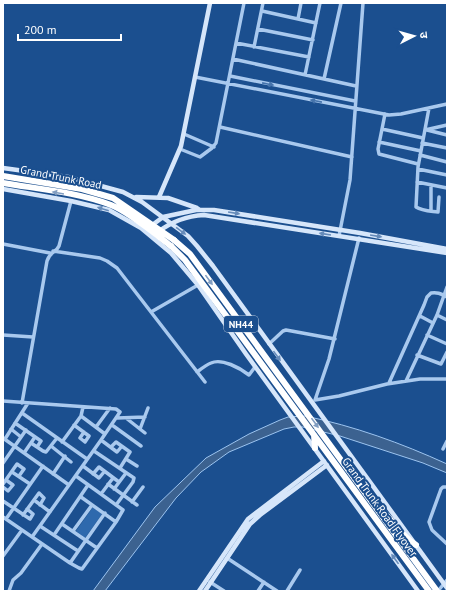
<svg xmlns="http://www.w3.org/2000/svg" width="450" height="594" font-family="'PT Sans','Noto Sans Devanagari',sans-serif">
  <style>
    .green { fill: #2e69ad }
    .water { fill: #3c6290; stroke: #9cc4f0 }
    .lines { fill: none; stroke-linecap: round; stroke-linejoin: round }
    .street { stroke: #a9c9ee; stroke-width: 3.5 }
    .secondary { stroke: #d6e6fa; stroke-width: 4.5 }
    .highway { stroke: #fff; stroke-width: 6 }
    .highway-bridge { stroke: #fff; stroke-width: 6 }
    .oneway { fill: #4674ac }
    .oneway2 { fill: #829ec1 }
    .oneway3 { fill: #668bba }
    .labels { text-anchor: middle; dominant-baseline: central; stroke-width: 4; stroke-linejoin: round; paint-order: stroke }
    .shield { fill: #1b4f8f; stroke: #bbcadd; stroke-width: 1 }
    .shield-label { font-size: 10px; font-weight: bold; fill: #fff }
    .street-label { font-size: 11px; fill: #fff; stroke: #1b4f8f }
  </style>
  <rect width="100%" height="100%" fill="#1b4f8f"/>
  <path class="green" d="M93,507L102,514L85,538L76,531Z"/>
  <path class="water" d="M305,416C354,426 401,443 447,464V473L423,463L340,436L303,427H294L284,429L229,452L201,472L176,498L105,591H93L155,507L206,458L249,434L280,420L288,417Z"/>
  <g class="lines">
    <path class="street" d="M262,11L316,23
      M298,19L301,3
      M258,29L313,40
      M236,43L309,57
      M254,47L263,3
      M233,59L356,86
      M305,75L320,3
      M230,76L355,101
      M195,77L389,115L401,114L447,104
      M324,79L341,3
      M429,108L418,167L416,207C422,211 431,211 438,212L439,197
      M385,114L378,149L379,154L418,164
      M220,127L352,157
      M382,129L423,138
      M425,130L447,125
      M427,130L447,135
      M184,134L214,147
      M379,142L421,151
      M422,143L447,148
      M180,149L200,157L212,148L216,143L244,3
      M420,155L447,162
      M418,169L447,175
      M417,182L447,188
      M431,185V210
      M339,236L350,180L363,3
      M3,244L50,253
      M53,251L100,258L107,261L117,268L205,382
      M151,312L198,285
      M437,315L447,320
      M420,316L433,323
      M3,335L33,337
      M427,335L447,344
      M269,344L283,331L286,330L335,339
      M417,355L441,364L447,352
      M197,372C201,369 206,365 211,363C222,358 240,368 249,375L255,367
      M406,381L437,315L447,287
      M389,383L424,305L427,297L431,293C438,292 441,294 447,297
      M315,400L329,359L359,238
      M315,400L339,396L387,384L420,379H447
      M3,401L116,409L120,412L101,440L32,537
      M22,403L47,261C50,251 56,253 59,246L71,201
      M22,413L87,459
      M81,416L105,434
      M117,418L145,417
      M126,418L145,433
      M15,423L41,441L37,447
      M74,425L89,436L85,442L80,438L84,432
      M112,425L141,446
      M96,427L110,408
      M11,429L21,437
      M140,429L148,408
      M3,438L69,485
      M5,439L28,403
      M101,440L117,452L122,446
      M62,442L81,416L83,407
      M31,443L43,451L46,452L57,438
      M51,446L71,462
      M111,447L116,442L130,452L120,468
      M443,449L447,441
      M94,451L134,478L133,482L116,505
      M24,453L35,437
      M126,459L137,466
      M3,463L26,430
      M83,466L99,478L104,472
      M12,472L30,484
      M53,474L65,456
      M93,474L99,467L119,482
      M3,484L17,464L24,469L19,476
      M108,484L137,505
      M3,487L8,491L13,485L6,480
      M447,487H443L441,489L429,522L432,530L447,544
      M114,489L126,473
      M101,494L113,478
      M81,497L116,522
      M34,500L50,512
      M3,501L30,519L33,514L27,509
      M132,502L143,487
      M23,515L39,493L44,498L40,505
      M3,517L70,563L79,568L82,569L116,522L123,510L76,476
      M6,519L43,466
      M62,524L97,548
      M40,526L78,551
      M73,531L92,505
      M54,535L88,485
      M3,556L22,530
      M227,558L277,591
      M70,563L105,513
      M210,582L224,591
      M9,591L13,580L21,573L42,544
      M258,591L264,582
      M287,591L300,570
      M438,591L447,580"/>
    <path class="secondary" d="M3,168L68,177L123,192L142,202L188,236L197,246L213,266L447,588
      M3,189L71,201L109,210L141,228L171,253L198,285L246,354L418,591
      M136,197L168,198L197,208L200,210
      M159,197L181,146L210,3
      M151,226L163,217L196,210H214L360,233L447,249
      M158,232C171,222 187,216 204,215L447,253
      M199,591L248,519L324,461
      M205,591L250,524L260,515L327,465"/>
    <path class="highway" d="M174,240L190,254L437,591
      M171,246L185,260L429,591
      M314,435L315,448
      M380,509C393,519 401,537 416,545"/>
    <path class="highway-bridge" d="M3,176L82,189L113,198L174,240
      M3,183C38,189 77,192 111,205C129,212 154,233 171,246"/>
  </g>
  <defs><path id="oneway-solid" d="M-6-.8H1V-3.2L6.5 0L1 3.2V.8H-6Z"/></defs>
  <g class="oneway">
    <use href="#oneway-solid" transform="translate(268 84) rotate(11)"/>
    <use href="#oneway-solid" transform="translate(316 101) rotate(-169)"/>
  </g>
  <g class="oneway2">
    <use href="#oneway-solid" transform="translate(58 193) rotate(-170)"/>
    <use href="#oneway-solid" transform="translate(209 280) rotate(54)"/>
    <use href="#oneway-solid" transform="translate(315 423) rotate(54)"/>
  </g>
  <g class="oneway3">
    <use href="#oneway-solid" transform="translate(103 209) rotate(-163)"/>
    <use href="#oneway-solid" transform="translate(234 213) rotate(9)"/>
    <use href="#oneway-solid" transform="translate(181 231) rotate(36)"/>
    <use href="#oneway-solid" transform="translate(325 234) rotate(-171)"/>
    <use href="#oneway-solid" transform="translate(376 236) rotate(9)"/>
    <use href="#oneway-solid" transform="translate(277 356) rotate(54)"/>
    <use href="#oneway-solid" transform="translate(395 559) rotate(-126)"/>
  </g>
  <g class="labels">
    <rect class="shield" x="224" y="316" width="34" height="16" rx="3"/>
    <g class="shield-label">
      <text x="241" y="324">NH44</text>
    </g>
    <g class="street-label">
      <text transform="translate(61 177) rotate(11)">Grand Trunk Road</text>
      <text transform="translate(380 507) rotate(54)">Grand Trunk Road Flyover</text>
    </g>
  </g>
  <rect width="450" height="594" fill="none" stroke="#ffffff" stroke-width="8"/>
  <g transform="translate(414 36) rotate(84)" stroke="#1b4f8f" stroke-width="3" paint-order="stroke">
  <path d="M0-3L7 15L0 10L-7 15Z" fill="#ffffff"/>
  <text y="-6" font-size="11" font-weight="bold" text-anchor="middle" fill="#ffffff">उ</text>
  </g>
  <path d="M18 34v6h103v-6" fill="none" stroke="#ffffff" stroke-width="2"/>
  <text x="24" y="34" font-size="12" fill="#ffffff" stroke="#1b4f8f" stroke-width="3" paint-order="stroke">200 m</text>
</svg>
